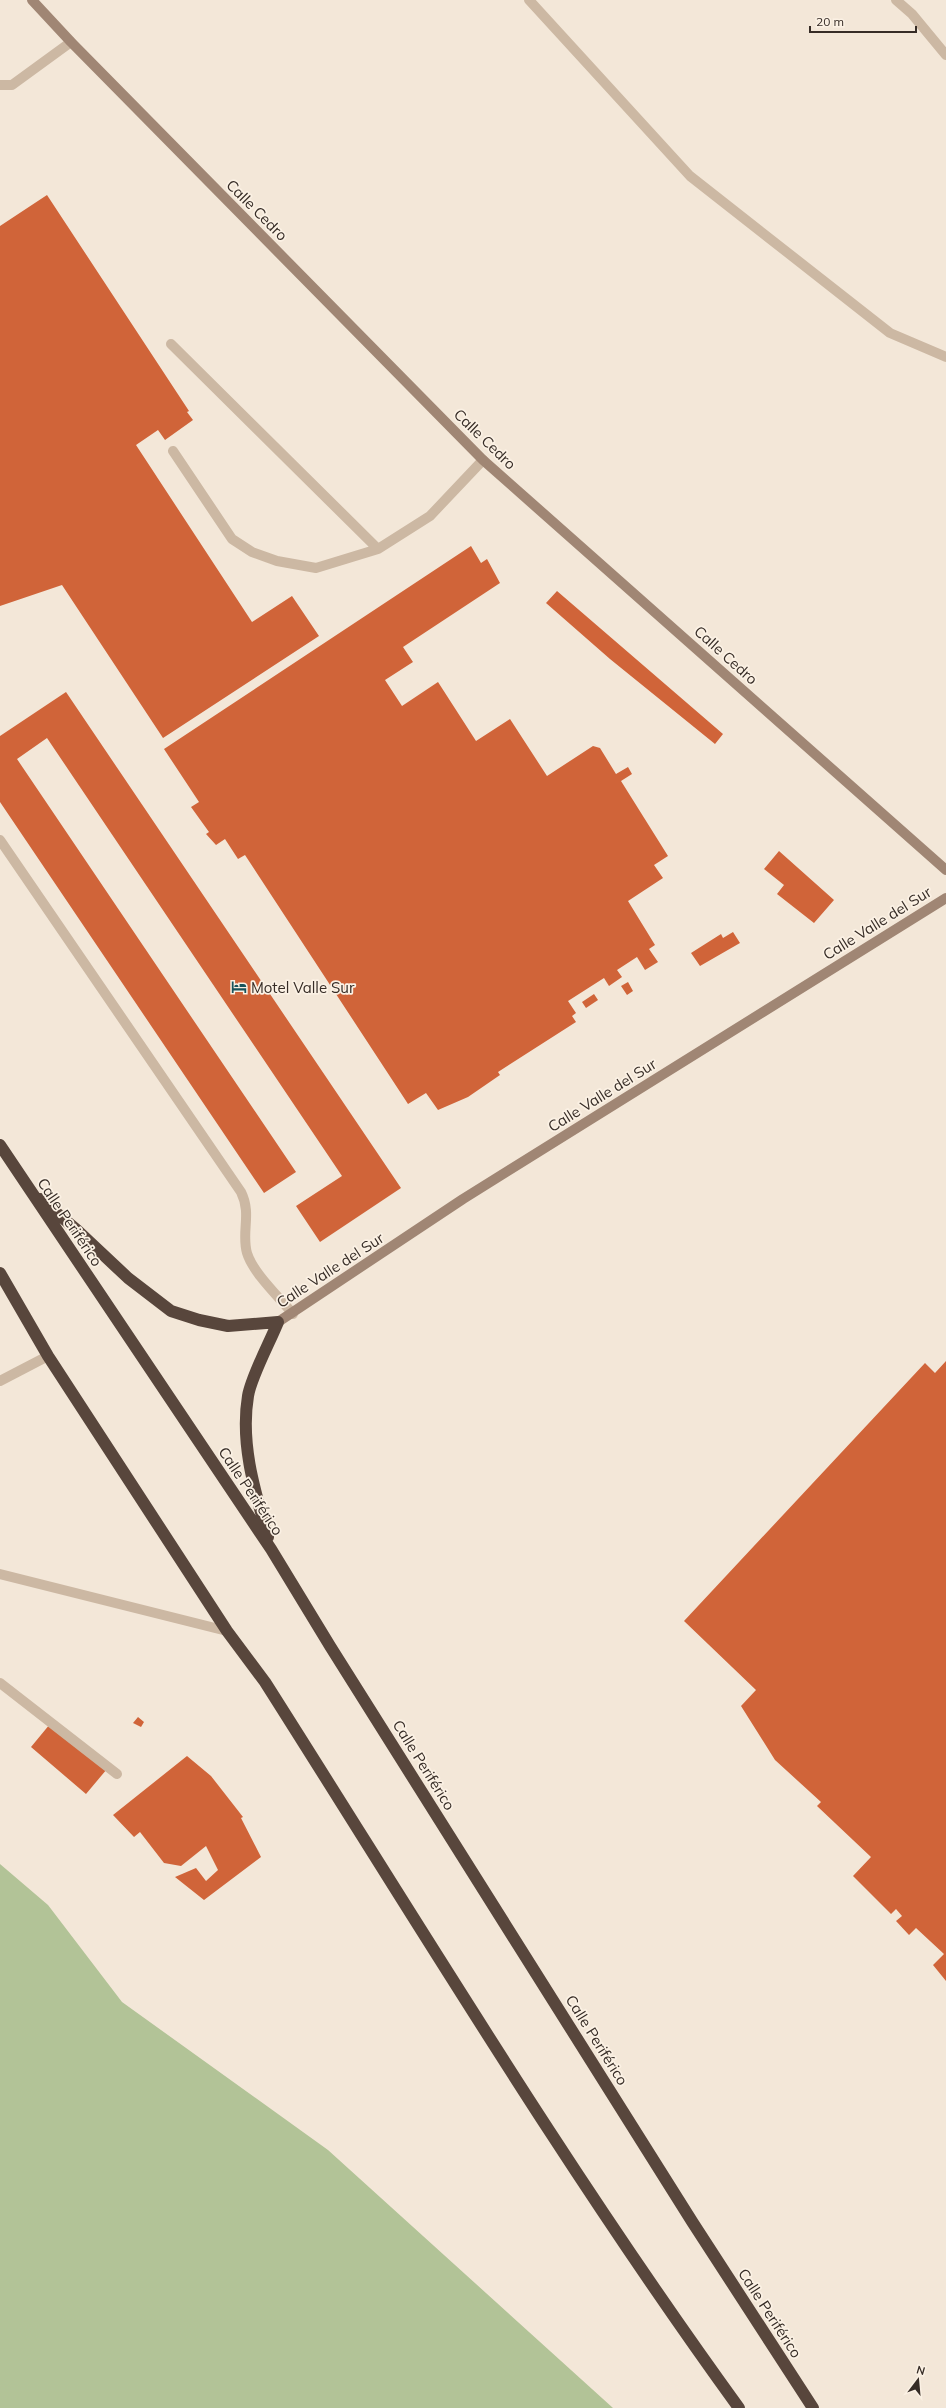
<svg xmlns="http://www.w3.org/2000/svg" width="946" height="2408" font-family="Mulish,sans-serif">
  <style>
    .green { fill: #b2c397 }
    .building { fill: #d06439 }
    .lines { fill: none; stroke-linecap: round; stroke-linejoin: round }
    .lane { stroke: #ccb8a3; stroke-width: 10 }
    .secondary { stroke: #a08674; stroke-width: 10 }
    .highway { stroke: #58463c; stroke-width: 12 }
    .labels { text-anchor: middle; dominant-baseline: central; stroke-width: 3.5; stroke-linejoin: round; paint-order: stroke }
    .street-label { font-size: 15px; fill: #362c26; stroke: #fbf1e4 }
    .poi-label { font-size: 15px; fill: #362c26; stroke: #fbf1e4; text-anchor: start }
  </style>
  <rect width="100%" height="100%" fill="#f3e7d8"/>
  <path class="green" d="M0,1864L48,1905L122,2002L328,2150L613,2408H0Z"/>
  <path class="building" d="M47,195L189,411L187,412L193,420L165,440L158,430L136,445L252,622L292,596L319,636L163,738L62,585L0,606V226Z
    M471,546L481,563L487,559L500,583L403,647L413,662L385,680L402,706L438,682L476,741L510,719L547,776L593,746L600,748L616,774L628,767L632,774L621,781L668,856L654,865L663,878L628,901L655,945L649,949L658,962L645,970L637,957L617,970L622,977L609,986L604,978L568,1001L576,1013L572,1016L576,1022L498,1072L500,1075L468,1097L438,1110L426,1093L408,1104L245,855L238,859L225,839L216,845L206,834L209,832L191,807L199,802L164,749Z
    M557,591L723,734L715,744L610,659L546,603Z
    M66,692L401,1188L320,1242L296,1206L342,1176L47,738L17,759L296,1172L264,1193L0,802V736Z
    M779,851L834,900L814,923L777,894L784,885L764,869Z
    M733,932L740,943L700,966L691,953L721,934L723,938Z
    M628,982L633,991L627,995L621,986Z
    M594,994L598,1000L586,1008L582,1002Z
    M946,1361V1981L933,1965L944,1954L916,1928L909,1935L896,1921L902,1916L896,1909L891,1914L853,1876L871,1857L817,1806L821,1802L775,1760L741,1706L756,1690L684,1621L925,1363L935,1373Z
    M138,1717L144,1722L141,1727L133,1723Z
    M50,1724L107,1769L86,1794L31,1747Z
    M187,1756L211,1776L243,1817L241,1818L261,1857L204,1900L175,1877L196,1868L206,1881L218,1870L206,1846L181,1866L164,1863L140,1832L134,1837L113,1815Z"/>
  <g class="lines">
    <path class="lane" d="M529,0L690,176L890,333L946,357
      M896,0L912,14L946,55
      M0,85H12L71,42
      M171,344L378,549
      M173,451L232,539L252,552L277,561L316,568L378,549L430,516L483,460
      M0,840L241,1192C252,1214 241,1232 247,1253C253,1273 280,1298 293,1314
      M0,1381L48,1356
      M0,1574L227,1631
      M0,1683L117,1774"/>
    <path class="secondary" d="M32,0L71,42L483,460L946,870
      M278,1322L463,1199L946,898"/>
    <path class="highway" d="M0,1145L271,1549L330,1646L693,2223L813,2408
      M40,1199L77,1230L128,1278L171,1311L199,1320L228,1326L278,1322C270,1342 251,1377 248,1396C240,1444 255,1492 268,1537
      M0,1273L48,1356L227,1631L265,1682C420,1926 569,2174 739,2408"/>
  </g>
  <defs>
    <g id="hotel-bare" transform="scale(1.2)"><path d="M-6-4.5h1.5V1H6V5H4.5V3h-9V5H-6ZM-4 0a1.8 1.8 0 1 1 3.6 0ZM.5 0V-2.5h3Q6-2.5 6 0Z" fill="#18535b" stroke="#fbf1e4" stroke-width="2.5" paint-order="stroke"/></g>
  </defs>
  <g fill-rule="evenodd">
    <use href="#hotel-bare" x="239" y="987"/>
  </g>
  <g class="labels">
    <g class="street-label">
      <text transform="translate(257 210) rotate(45)">Calle Cedro</text>
      <text transform="translate(485 439) rotate(44)">Calle Cedro</text>
      <text transform="translate(726 655) rotate(42)">Calle Cedro</text>
      <text transform="translate(877 923) rotate(-32)">Calle Valle del Sur</text>
      <text transform="translate(602 1095) rotate(-32)">Calle Valle del Sur</text>
      <text transform="translate(70 1222) rotate(56)">Calle Periférico</text>
      <text transform="translate(330 1270) rotate(-33)">Calle Valle del Sur</text>
      <text transform="translate(251 1491) rotate(56)">Calle Periférico</text>
      <text transform="translate(424 1765) rotate(58)">Calle Periférico</text>
      <text transform="translate(597 2040) rotate(58)">Calle Periférico</text>
      <text transform="translate(770 2313) rotate(57)">Calle Periférico</text>
    </g>
    <g class="poi-label">
      <text x="251" y="987">Motel Valle Sur</text>
    </g>
  </g>
  <g transform="translate(918 2380) rotate(16)" stroke="#fbf1e4" stroke-width="3" paint-order="stroke">
  <path d="M0-3L7 15L0 10L-7 15Z" fill="#362c26"/>
  <text y="-6" font-size="11" font-weight="bold" text-anchor="middle" fill="#362c26">N</text>
  </g>
  <path d="M810 26v6h106v-6" fill="none" stroke="#362c26" stroke-width="2"/>
  <text x="816" y="26" font-size="12" fill="#362c26" stroke="#fbf1e4" stroke-width="3" paint-order="stroke">20 m</text>
</svg>
